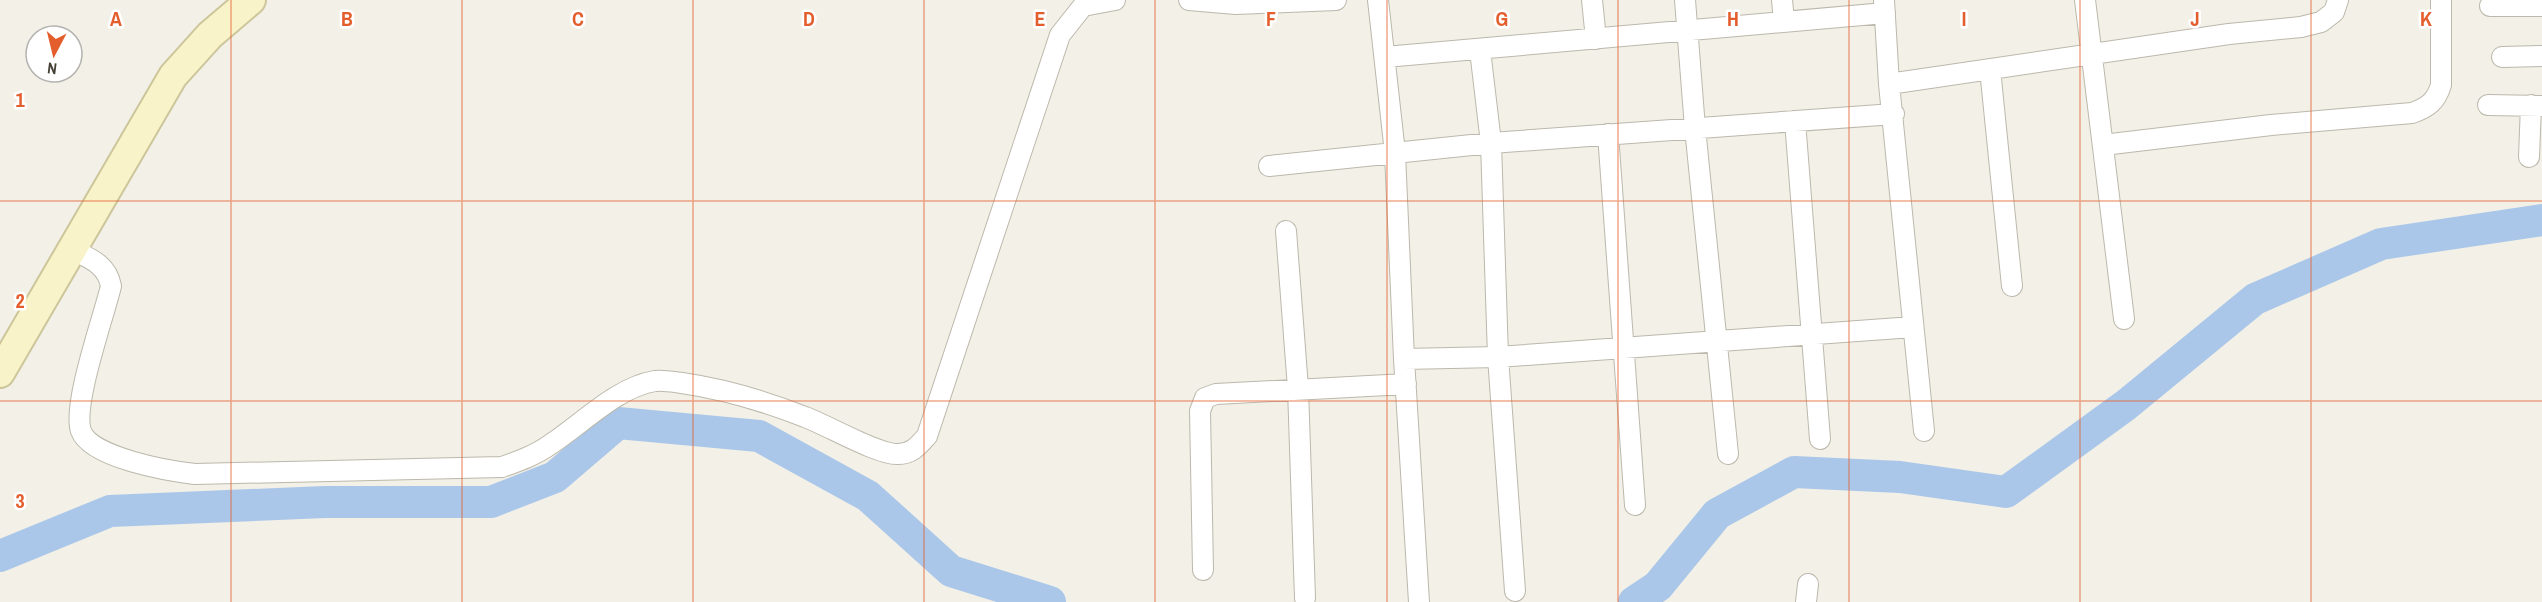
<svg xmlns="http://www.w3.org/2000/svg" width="2542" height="602" font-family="'Archivo Narrow',sans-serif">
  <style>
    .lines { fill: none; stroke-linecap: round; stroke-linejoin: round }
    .river { stroke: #aac7e9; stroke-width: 32 }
    .street-casing { stroke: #bcb8ab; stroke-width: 22 }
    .secondary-casing { stroke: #cdc69b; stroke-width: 32 }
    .street { stroke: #fff; stroke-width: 20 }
    .secondary { stroke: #f9f3ca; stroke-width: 28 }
    .grid { fill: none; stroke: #e45e2d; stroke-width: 1.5; stroke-opacity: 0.55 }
    .grid-label { font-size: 20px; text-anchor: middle; font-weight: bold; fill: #e45e2d; stroke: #fff; stroke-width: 5; stroke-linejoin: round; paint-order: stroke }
  </style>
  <rect width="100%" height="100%" fill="#f2f0e7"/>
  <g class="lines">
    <path class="river" d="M0,556L110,511L325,502H491L555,477L618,423L759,436L868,496L951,571L1050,602
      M1634,602L1658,586L1717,514L1794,472L1900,477L2006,492L2126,405L2255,299L2381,244L2542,220"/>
    <g class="street-casing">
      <path id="street" d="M1189,0L1236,4L1336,0
        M1378,0L1395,153L1404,359L1419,602
        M1592,0L1596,39
        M1685,0L1695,128L1728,454
        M1782,0L1784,21
        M1884,0L1889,84L1924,431
        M2085,0L2124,319
        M2490,6H2542
        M1480,50L1491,143L1498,357L1515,591
        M1385,57L1885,13
        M2502,57L2542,56
        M1990,69L2012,286
        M1889,84L2229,34L2301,27L2321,22L2334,12L2338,0
        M2488,105L2542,106
        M1795,121L1820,439
        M1608,134L1635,505
        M2103,145L2271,125L2412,113C2429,107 2436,101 2441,85V0
        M2529,157L2531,105
        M1269,166L1491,143L1894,114
        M1286,231L1298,388L1305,598
        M71,249C89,258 107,264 111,286C104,316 72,405 81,431C91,458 169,471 195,474L502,467C519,461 536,455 551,444C582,424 617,387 655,381C663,380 674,382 682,383C723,389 767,402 805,417C827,425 878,455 898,454C912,454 918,446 927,436L1060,35L1083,6L1115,0
        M1404,359L1498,357L1913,327
        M1203,570L1200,411L1205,398L1216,394L1406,384
        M1806,602L1808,584"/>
    </g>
    <g class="secondary-casing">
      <path id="secondary" d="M0,373L173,76L210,35L251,0"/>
    </g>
    <use href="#street" class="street"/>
    <use href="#secondary" class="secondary"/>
  </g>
  <path class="grid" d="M231,0V602M462,0V602M693,0V602M924,0V602M1155,0V602M1387,0V602M1618,0V602M1849,0V602M2080,0V602M2311,0V602M0,201H2542M0,401H2542"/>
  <g class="grid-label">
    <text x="116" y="26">A</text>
    <text x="347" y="26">B</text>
    <text x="578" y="26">C</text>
    <text x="809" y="26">D</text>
    <text x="1040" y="26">E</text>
    <text x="1271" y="26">F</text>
    <text x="1502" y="26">G</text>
    <text x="1733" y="26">H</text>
    <text x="1964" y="26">I</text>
    <text x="2195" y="26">J</text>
    <text x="2426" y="26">K</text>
    <text x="20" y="107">1</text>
    <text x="20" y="308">2</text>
    <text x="20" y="508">3</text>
  </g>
  <g transform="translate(54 54) rotate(187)"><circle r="28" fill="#ffffff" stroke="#b4b3af" stroke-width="1.5"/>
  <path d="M0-4.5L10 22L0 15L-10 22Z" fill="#e45e2d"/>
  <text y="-9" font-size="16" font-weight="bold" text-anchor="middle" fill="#444137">N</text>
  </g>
</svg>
